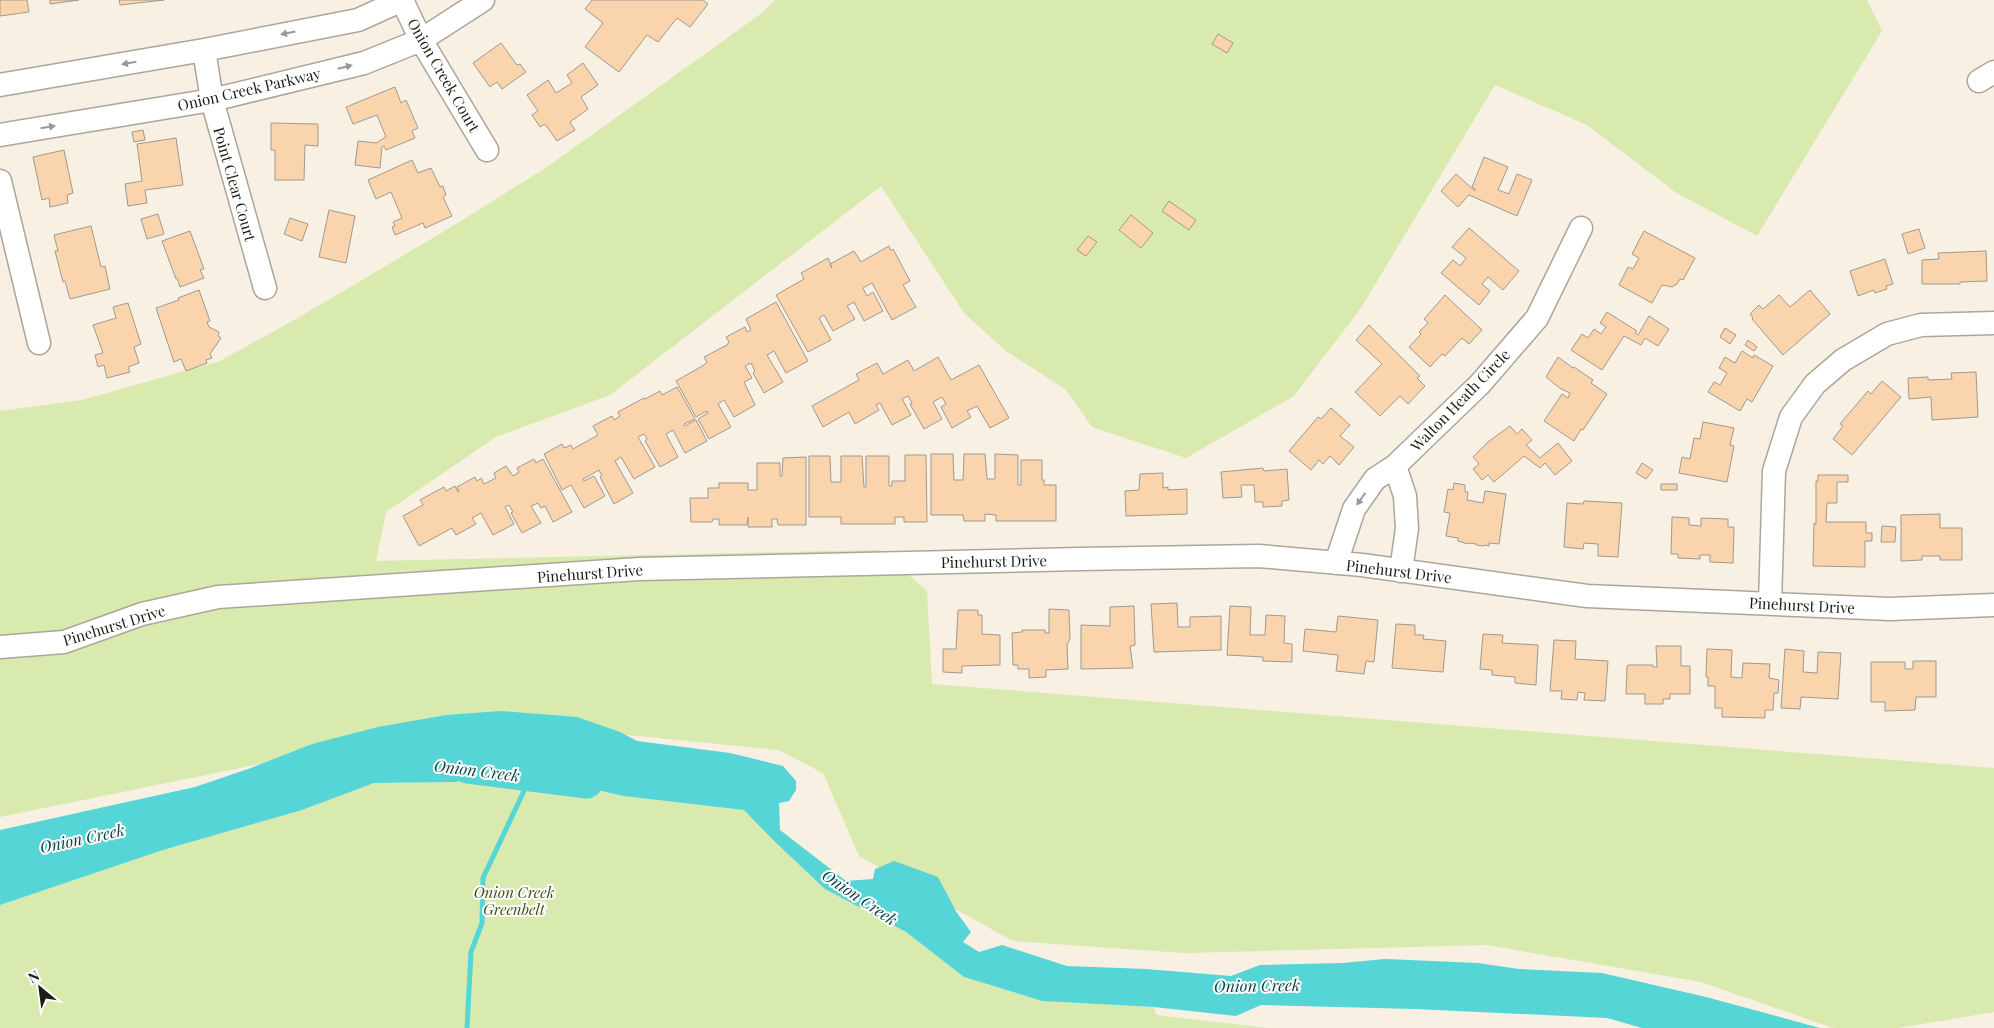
<svg xmlns="http://www.w3.org/2000/svg" width="1994" height="1028" font-family="'Playfair Display',serif">
  <style>
    .green { fill: #d9eaae }
    .water { fill: #55d5d6 }
    .lines { fill: none; stroke-linecap: round; stroke-linejoin: round }
    .stream { stroke: #55d5d6; stroke-width: 5 }
    .river { stroke: #55d5d6; stroke-width: 31 }
    .building { fill: #f9d4ac; stroke: #a2998f }
    .minor-casing { stroke: #aca69a; stroke-width: 25 }
    .minor { stroke: #fff; stroke-width: 22 }
    .oneway { fill: #999896 }
    .labels { text-anchor: middle; dominant-baseline: central; stroke-width: 4; stroke-linejoin: round; paint-order: stroke }
    .street-label { font-size: 15px; fill: #1d1b16; stroke: #fff }
    .park-label { font-size: 15px; font-style: italic; fill: #3f4c0e; stroke: #fff }
    .water-label { font-size: 16px; font-style: italic; fill: #084545; stroke: #fff }
  </style>
  <rect width="100%" height="100%" fill="#f7f0e3"/>
  <path class="green" d="M775,0H1867L1882,31L1757,236L1675,192L1587,125L1495,85L1361,308L1294,396L1186,458L1092,427L1065,389L1006,351L964,313L881,186L610,395L496,437L386,512L376,561L880,550L927,591L932,684L1994,768V1012L1898,1028H1833L1701,982L1487,945L1183,953L1013,941L859,856L823,773L778,750L476,720L0,817V411L82,400L220,361L296,319L443,232L547,167L762,13Z
    M521,772L623,796L744,810L773,840L825,889L906,932L964,977L1042,1001L1154,1007L1156,1015L1268,1028H0V905L163,850L302,810L374,783L455,782Z"/>
  <path class="water" d="M500,711L577,717L620,732L637,741L730,753L783,766L796,781V790L789,801L779,803L780,830L846,881L873,879L875,869L894,861L938,877L957,913L971,932L963,942L979,952L1002,945L1067,966L1146,969L1231,976L1260,965L1342,963L1385,959L1478,963L1519,969L1602,973L1706,997L1820,1028H1642L1607,1018L1415,1009L1261,1005L1236,1016L1154,1007L1042,1001L964,977L906,932L825,889L773,840L744,810L623,796L521,772L455,782L374,783L302,810L163,850L0,905V830L195,787L251,768L312,744L378,727L446,715Z"/>
  <g class="lines">
    <path class="stream" d="M467,1028L471,952L482,923L483,878L531,776"/>
    <path class="river" d="M468,768L587,783"/>
  </g>
  <path class="building" d="M0,0H27L29,12L0,16Z
    M50,0H79L50,4Z
    M119,0H164L120,5Z
    M592,0H703L708,4L690,27L677,18L658,42L647,35L619,72L585,47L603,23L585,9Z
    M1218,34L1233,43L1227,53L1212,44Z
    M501,43L517,65L520,64L526,72L502,89L497,82L490,87L473,63Z
    M583,63L598,85L581,97L588,109L570,122L575,130L557,141L545,124L540,127L532,115L538,111L527,95L548,80L556,93L572,83L567,75Z
    M395,87L401,103L406,100L418,128L412,131L415,138L386,150L384,146L382,147L380,168L355,165L358,141L376,143L386,137L377,115L353,124L346,107Z
    M271,123L318,124V146L305,145L304,180H275V150H271Z
    M143,130L145,140L134,142L132,132Z
    M176,138L183,185L145,190L147,203L128,206L125,184L142,181L137,144Z
    M64,150L73,193L67,195L68,203L50,207L49,198L42,200L33,157Z
    M1484,157L1508,167L1498,190L1509,194L1517,174L1532,180L1517,216L1469,195L1458,207L1441,191L1456,174L1475,191V189L1472,187Z
    M412,160L418,173L431,168L440,187L443,186L446,195L443,197L452,216L425,228L423,223L395,235L392,227L395,226L393,222L402,218L391,192L376,199L368,180Z
    M1169,201L1196,220L1189,230L1162,211Z
    M329,210L355,216L346,263L319,257Z
    M158,214L164,234L147,239L141,219Z
    M1131,215L1153,233L1141,248L1119,230Z
    M290,218L308,224L302,241L284,234Z
    M91,226L101,267L105,266L110,289L70,299L65,281L63,282L55,251H58L54,235Z
    M1469,228L1519,271L1503,290L1488,277L1482,284L1490,291L1479,305L1441,273L1453,260L1460,266L1466,258L1452,247Z
    M1919,229L1925,248L1908,254L1902,234Z
    M190,231L204,269L200,270L204,278L180,287L177,278L176,279L162,241Z
    M1644,231L1695,258L1683,280L1680,279L1677,284L1672,287L1662,285L1652,303L1619,285L1628,267L1633,269L1639,258L1632,254Z
    M1088,236L1097,242L1086,256L1077,250Z
    M889,246L891,251L893,249L910,281L903,285L916,307L892,320L872,283L863,288L867,296L873,292L883,311L864,321L854,302L847,306L855,319L833,331L824,315L819,318L831,340L808,352L776,295L804,279L801,273L828,258L832,268L830,264L854,251L861,262Z
    M1986,251L1987,281L1960,282V284H1922V260L1939,259L1938,253Z
    M1885,259L1893,284L1886,286L1887,289L1875,293L1874,290L1858,296L1850,271Z
    M199,290L210,321L207,322L209,327L219,332L218,336L221,338L210,354L212,358L206,360L207,363L186,371L181,359L174,362L156,308L179,300L178,298Z
    M1810,290L1830,314L1783,355L1752,319L1753,318L1750,314L1759,305L1763,309L1779,295L1790,307Z
    M1445,295L1482,330L1469,344L1462,338L1445,356L1442,354L1430,367L1409,347L1421,334L1419,332L1428,323L1424,319Z
    M776,302L808,361L786,373L774,351L767,355L783,382L764,393L753,373L755,371L751,363L745,366L752,378L744,382L755,405L734,417L724,400L718,404L731,427L709,439L698,419L708,413L707,411L696,417L676,381L704,365L707,362L704,357L727,345L729,342L726,337L745,327L747,332L751,330L746,319Z
    M128,303L141,344L134,347L139,363L128,367L130,372L107,378L104,365L98,367L95,355L103,353L93,325L116,318L113,307Z
    M1607,312L1637,331L1635,333L1638,335L1649,316L1669,329L1658,346L1645,338L1641,345L1624,336L1602,370L1571,350L1582,334L1588,338L1594,329L1601,334L1606,327L1600,323Z
    M1369,325L1420,376L1417,378L1425,386L1408,404L1400,396L1380,416L1355,392L1382,364L1356,340Z
    M1725,328L1736,335L1730,344L1720,337Z
    M1748,340L1757,347L1754,351L1745,345Z
    M1742,351L1753,358L1754,355L1773,366L1752,402L1747,399L1740,411L1708,392L1714,382L1720,385L1727,373L1719,368L1725,357L1735,363Z
    M938,357L951,380L979,365L1009,418L990,428L977,406L967,411L971,417L952,428L941,407L946,404L942,397L933,402L942,419L924,429L910,404L912,403L908,396L902,399L911,415L892,425L880,403L876,405L879,410L855,424L849,412L823,427L812,406L859,380L856,374L877,363L883,374L908,360L914,371Z
    M1558,357L1573,368L1574,367L1593,380L1591,383L1607,394L1583,430L1581,429L1574,441L1544,421L1562,394L1568,398L1570,393L1561,389L1546,377Z
    M1976,372L1978,417L1932,420L1931,397L1909,399L1908,378L1928,377V380L1952,379L1951,373Z
    M1882,381L1901,397L1852,455L1833,439L1843,426L1840,424L1868,391L1871,394Z
    M677,387L695,419L684,424L685,426L696,420L707,441L685,453L673,430L666,434L678,457L660,467L645,441L647,439L644,434L638,437L655,467L634,479L621,457L615,461L633,493L614,504L600,477L602,476L599,470L583,479L584,481L594,476L605,496L584,508L571,485L562,490L544,454L562,444L564,448L571,445L573,449L598,435L593,426L612,416L614,420L620,416L618,412L644,398L645,399L660,391L662,395Z
    M1331,408L1350,425L1340,436L1354,447L1339,465L1330,456L1323,464L1319,460L1311,470L1289,451L1318,417L1321,419Z
    M1703,422L1734,428L1730,445L1734,446L1727,482L1679,473L1682,457L1690,459L1694,438L1700,439Z
    M1510,426L1517,434L1522,429L1532,440L1526,445L1540,458L1558,443L1572,461L1555,475L1545,463L1540,468L1524,456L1494,482L1488,475L1482,480L1473,469L1479,464L1473,457L1488,442Z
    M931,454H953L954,480H963L964,454H985L987,479H995V454L1018,455V485H1021V460H1042V480H1044V485H1056V521H996V515L985,514V521H964L963,515H931Z
    M905,455H926L927,522H904V517H895V524H841V517H809V456H830L831,482H841V456H862L864,487H866V456H889V486H892V481H905Z
    M806,457V525H778L777,519H772V527H748V517L747,525H719V519H713L712,522H691L690,498H708V488H719V483H748V490H757V463H780V476H782L783,458Z
    M534,459L536,463L543,459L572,512L553,522L545,506L541,508L538,503L531,506L541,523L522,533L511,513L513,512L509,505L505,507L514,524L493,535L481,513L472,518L476,524L456,535L452,528L419,546L403,516L423,505L420,500L444,487L446,491L455,486L458,492L459,491L457,487L475,477L477,481L481,478L484,484L496,478L494,473L506,466L513,476L519,472L517,468Z
    M1642,463L1653,470L1646,479L1636,473Z
    M1263,468L1264,471L1287,469L1289,500L1282,501V506L1263,507V502H1255L1254,485H1241L1242,497L1223,498L1221,472Z
    M1163,473V488L1168,487V490L1187,489V514L1126,516L1125,491L1139,490L1140,474Z
    M1818,475H1848V482H1837V503H1827L1826,522H1866V533H1872V541H1865V567L1813,566L1814,523L1816,524V481H1818Z
    M1454,483L1465,485V492H1468L1467,500L1483,503L1485,491L1506,494L1499,544L1489,543V546L1485,545L1484,546L1476,545V544L1469,543L1468,544L1458,541V538L1446,536L1450,513L1444,512L1448,489L1453,490Z
    M1661,484H1677V490H1661Z
    M1584,501L1622,503L1618,557L1598,556V544L1584,543L1583,549L1564,547L1567,503L1583,504Z
    M1940,514V528H1962V560H1940V556H1922V560L1901,561V515Z
    M1672,517L1689,518V525L1701,526V518L1728,519V527H1734L1733,563L1710,562V555H1700V559L1678,558V554H1671Z
    M1882,526L1896,527L1895,542H1881Z
    M1177,603L1178,627H1190V617L1221,616V650L1154,652L1151,604Z
    M1134,606L1135,645L1130,646L1133,668L1081,669V625L1110,626V607Z
    M1230,606L1251,607L1250,635H1265L1266,615L1285,616L1284,643L1292,644V662L1263,661V657L1227,655Z
    M1049,609L1069,610L1070,639L1067,645L1068,669L1046,670V677L1029,678V669H1018V665H1013L1012,633L1022,632V630H1045V633H1049Z
    M958,610H978V615H982V634L1000,635V665L962,666V673L943,672V649H956Z
    M1338,616L1378,620L1374,662L1366,661L1364,674L1336,671L1338,655L1303,651L1305,629L1336,632Z
    M1396,624L1415,625V635H1424L1423,639L1446,641L1443,672L1392,668Z
    M1483,634L1503,635L1502,643L1538,645L1536,685L1515,683V677L1492,675V670L1480,669Z
    M1554,640L1576,641L1575,659L1608,661L1605,701L1584,700L1585,693L1578,692L1577,700L1561,699L1562,691H1550Z
    M1656,646H1681V666H1690V694H1670V699H1663V704H1645V694H1626L1627,667L1628,665H1653V667H1657Z
    M1707,649L1732,650L1731,677L1742,678L1743,663L1770,664L1769,678L1779,680L1778,693H1774L1773,710H1765V718L1722,717V708H1715V686H1708V677H1706Z
    M1785,649L1804,651L1803,672L1817,673L1818,652L1841,653L1838,699L1801,697L1800,709L1781,708Z
    M1913,661H1936V697H1916L1915,710L1885,711V702H1871V662H1905V669H1913Z"/>
  <g class="lines">
    <g class="minor-casing">
      <path id="minor" d="M402,0L421,40L487,150
        M204,50L212,100L265,288
        M1979,81L1994,72
        M0,85L204,50L358,20L402,0
        M0,135L212,100L364,63L421,40L483,0
        M0,181L39,343
        M1395,466L1405,496L1407,528L1401,571
        M1336,563L1354,509L1375,479L1395,466L1480,384L1537,318L1581,228
        M1770,603L1774,471L1791,417L1815,384L1843,360L1887,334L1921,325L1994,323
        M0,647L64,642L142,614L218,597L639,569L1080,559L1259,556L1362,565L1587,596L1890,609L1994,605"/>
    </g>
    <use href="#minor" class="minor"/>
  </g>
  <defs><path id="oneway-solid" d="M-6-.8H1V-3.2L6.5 0L1 3.2V.8H-6Z" transform="scale(1.25)"/></defs>
  <g class="oneway">
    <use href="#oneway-solid" transform="translate(288 33) rotate(169)"/>
    <use href="#oneway-solid" transform="translate(129 63) rotate(170)"/>
    <use href="#oneway-solid" transform="translate(345 67) rotate(-14)"/>
    <use href="#oneway-solid" transform="translate(48 127) rotate(-9)"/>
    <use href="#oneway-solid" transform="translate(1361 499) rotate(125)"/>
  </g>
  <g class="labels">
    <g class="street-label">
      <text transform="translate(444 75) rotate(60)">Onion Creek Court</text>
      <text transform="translate(249 89) rotate(-13)">Onion Creek Parkway</text>
      <text transform="translate(235 184) rotate(74)">Point Clear Court</text>
      <text transform="translate(1460 400) rotate(-46)">Walton Heath Circle</text>
      <text transform="translate(994 561) rotate(-1)">Pinehurst Drive</text>
      <text transform="translate(1399 571) rotate(7)">Pinehurst Drive</text>
      <text transform="translate(590 573) rotate(-4)">Pinehurst Drive</text>
      <text transform="translate(1802 605) rotate(3)">Pinehurst Drive</text>
      <text transform="translate(114 625) rotate(-17)">Pinehurst Drive</text>
    </g>
    <g class="park-label">
      <text x="514" y="892">Onion Creek<tspan x="514" dy="17">Greenbelt</tspan></text>
    </g>
    <g class="water-label">
      <text transform="translate(477 770) rotate(7)">Onion Creek</text>
      <text transform="translate(82 838) rotate(-12)">Onion Creek</text>
      <text transform="translate(860 897) rotate(34)">Onion Creek</text>
      <text transform="translate(1257 985) rotate(-1)">Onion Creek</text>
    </g>
  </g>
  <g transform="translate(40 988) rotate(331)" stroke="#ffffff" stroke-width="4" paint-order="stroke">
  <path d="M0-4L9 19L0 12L-9 19Z" fill="#1d1b16"/>
  <text y="-8" font-size="14" font-weight="bold" text-anchor="middle" fill="#1d1b16">N</text>
  </g>
</svg>
